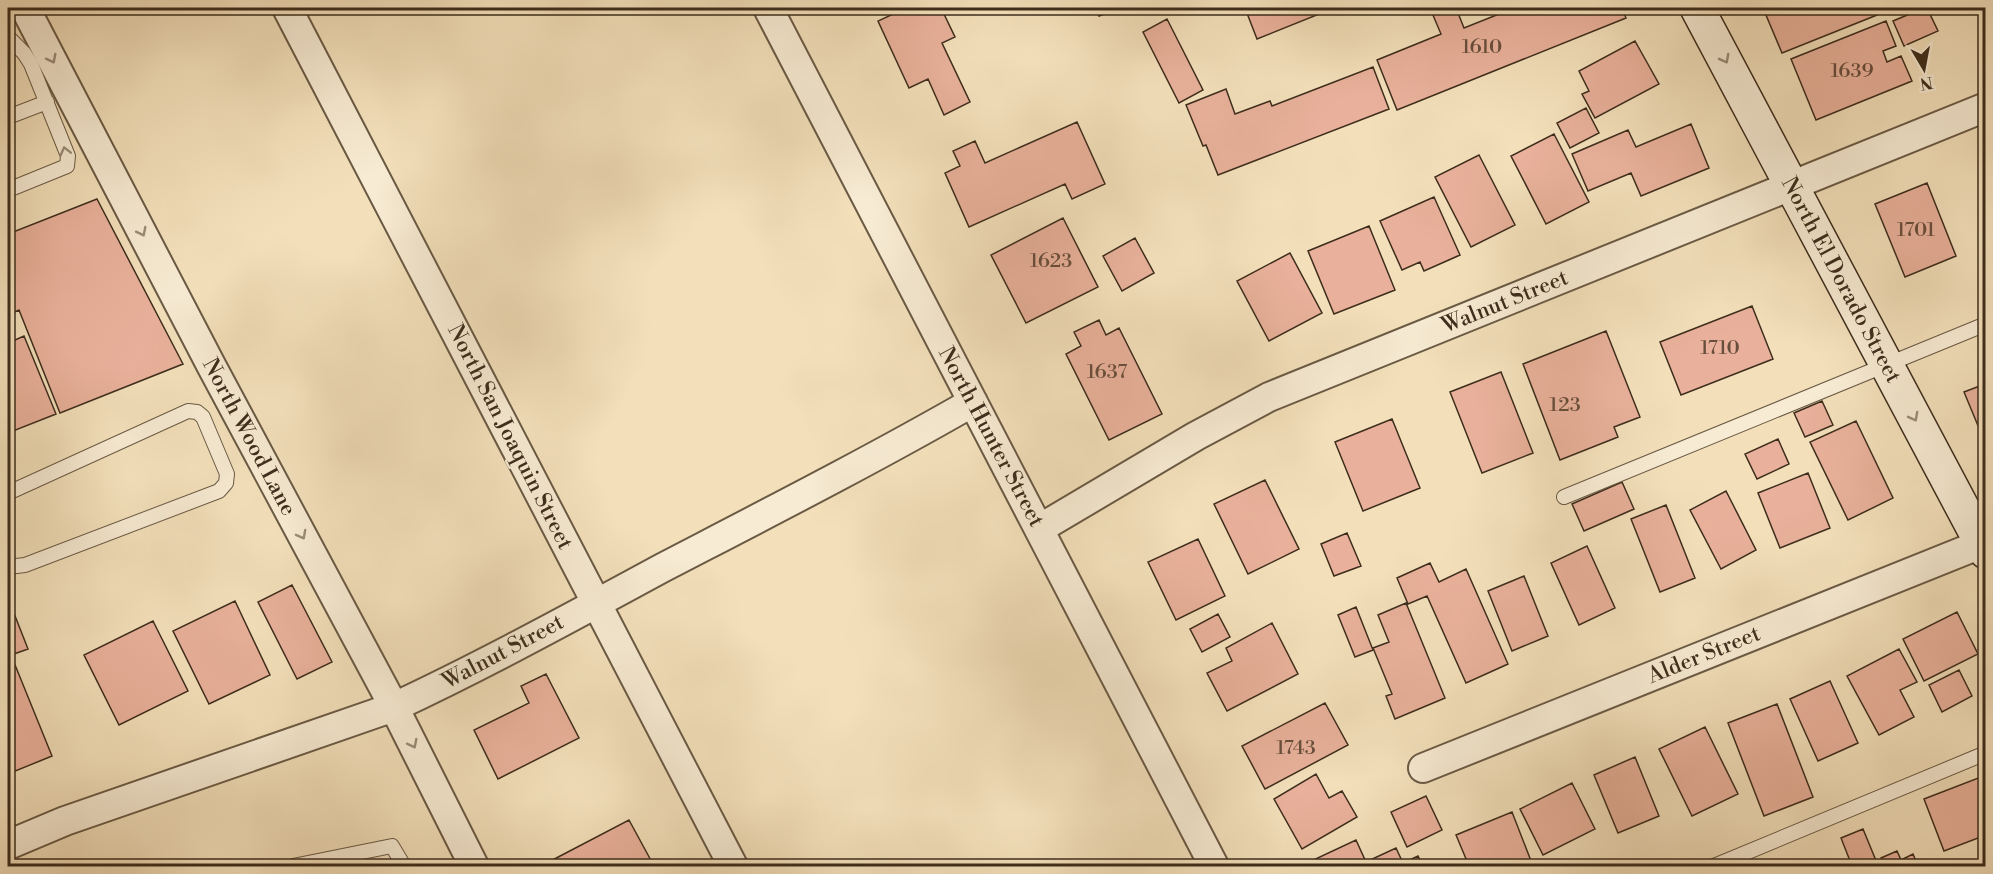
<svg xmlns="http://www.w3.org/2000/svg" width="1993" height="874" font-family="'Libre Bodoni',serif">
  <style>
    .building { fill: #e9b19b; stroke: #3d2d1c; stroke-width: 1.5 }
    .lines { fill: none; stroke-linecap: round; stroke-linejoin: round }
    .service-casing { stroke: #6a5a44; stroke-width: 16 }
    .minor-casing { stroke: #6a5a44; stroke-width: 32 }
    .secondary-casing { stroke: #3d2d1c; stroke-width: 36 }
    .service { stroke: #f7ebd3; stroke-width: 14 }
    .minor { stroke: #f7ebd3; stroke-width: 28 }
    .secondary { stroke: #f7ebd3; stroke-width: 33 }
    .oneway { stroke: #9a8c78 }
    .labels { text-anchor: middle; dominant-baseline: central; stroke-width: 4.5; stroke-linejoin: round; paint-order: stroke }
    .number-label { font-size: 20px; fill: #684e3c }
    .street-label { font-size: 22px; fill: #3d2d1c; stroke: #f7ebd3 }
  </style>
  <rect width="100%" height="100%" fill="#f3e0bb"/>
  <filter id="stains"><feTurbulence type="fractalNoise" baseFrequency=".00333" numOctaves="4"/><feColorMatrix values="0 0 0 0 .2 0 0 0 0 .09 0 0 0 0 .02 0 0 0 .5 -.17"/></filter>
  <radialGradient id="worn" r=".72"><stop offset=".6" stop-color="#630" stop-opacity="0"/><stop offset="1" stop-color="#630" stop-opacity=".3"/></radialGradient>
  <path class="building" d="M906,8H954L943,12L955,37L942,43L970,102L944,115L928,79L909,88L878,21Z
    M1095,8H1121L1099,16Z
    M1245,8H1334L1257,39Z
    M1430,8H1456L1464,28L1514,8H1622L1626,18L1397,110L1377,60L1441,34Z
    M1763,8H1874L1877,15L1782,53Z
    M1924,8H1927L1938,31L1904,46L1893,21Z
    M1167,19L1203,90L1179,103L1143,32Z
    M1886,21L1896,46L1883,51L1887,62L1901,56L1912,81L1816,120L1791,59Z
    M1635,41L1659,84L1595,118L1582,94L1589,91L1579,71Z
    M1373,67L1389,109L1218,175L1206,145L1203,146L1186,105L1226,89L1235,114L1270,101L1272,106Z
    M1586,108L1599,133L1570,148L1557,123Z
    M1077,122L1105,184L1072,199L1065,184L969,227L945,173L960,166L953,151L975,141L985,163Z
    M1691,124L1709,168L1641,196L1631,173L1588,191L1572,154L1628,130L1636,147Z
    M1554,134L1589,202L1546,224L1511,156Z
    M1479,155L1515,225L1471,247L1435,177Z
    M1927,183L1956,256L1905,277L1875,204Z
    M1434,197L1460,255L1424,271L1420,262L1402,270L1380,221Z
    M97,199L183,364L60,413L19,310L8,315V234Z
    M1063,218L1098,287L1026,323L991,255Z
    M1369,226L1395,290L1334,314L1308,251Z
    M1135,238L1154,273L1122,291L1103,256Z
    M1290,253L1322,313L1269,341L1237,281Z
    M1752,306L1773,359L1681,395L1660,342Z
    M1099,320L1106,335L1119,328L1162,414L1109,440L1066,354L1081,346L1074,332Z
    M1606,331L1640,417L1614,427L1618,437L1560,460L1523,364Z
    M24,336L56,414L8,433V343Z
    M1501,372L1533,453L1482,473L1450,392Z
    M1985,384L1986,386V445L1964,392Z
    M1822,401L1833,425L1805,437L1794,413Z
    M1392,419L1420,488L1363,511L1335,442Z
    M1856,421L1893,498L1848,520L1810,442Z
    M1778,439L1789,464L1757,479L1745,454Z
    M1808,473L1830,528L1780,548L1758,493Z
    M1265,480L1299,549L1248,574L1214,504Z
    M1622,482L1634,509L1584,531L1572,504Z
    M1726,491L1756,550L1721,569L1690,510Z
    M1666,505L1695,578L1660,592L1631,519Z
    M1347,533L1361,566L1334,576L1321,544Z
    M1198,539L1225,596L1176,620L1148,562Z
    M1587,546L1615,608L1579,625L1551,563Z
    M1430,563L1439,582L1466,569L1508,664L1466,683L1427,596L1408,604L1397,578Z
    M1524,576L1548,636L1512,651L1488,591Z
    M292,585L332,662L297,679L258,602Z
    M8,598L28,649L11,655L52,756L8,774Z
    M235,601L270,675L209,704L173,631Z
    M1406,603L1445,698L1395,719L1386,696L1392,694L1373,648L1389,642L1378,615Z
    M1356,607L1373,650L1355,657L1338,615Z
    M1957,612L1978,654L1924,681L1903,639Z
    M1218,614L1230,637L1202,652L1190,629Z
    M153,621L188,691L119,725L84,655Z
    M1272,623L1298,674L1227,711L1207,673L1232,661L1226,648Z
    M1899,649L1917,682L1900,690L1914,717L1879,735L1847,676Z
    M1959,670L1972,696L1942,712L1929,685Z
    M546,674L579,738L498,779L474,730L529,703L521,686Z
    M1830,681L1858,743L1818,761L1790,699Z
    M1325,703L1348,745L1265,789L1242,746Z
    M1777,704L1813,797L1764,816L1728,723Z
    M1705,727L1738,794L1692,816L1659,749Z
    M1635,757L1659,816L1618,833L1594,775Z
    M1316,774L1329,798L1342,791L1357,817L1302,849L1274,799Z
    M1986,775V835L1944,851L1924,799Z
    M1572,783L1595,829L1543,855L1520,809Z
    M1426,796L1442,830L1407,847L1391,812Z
    M1512,812L1533,866H1469L1456,835Z
    M629,820L654,866H541Z
    M1863,829L1877,863L1867,866H1852L1841,838Z
    M1356,840L1366,862L1396,848L1403,863L1418,856L1423,866H1311L1309,862Z
    M1897,851L1901,860L1913,854L1918,866H1880L1884,865L1881,858Z"/>
  <g class="lines">
    <g class="service-casing">
      <path id="service" d="M8,37L24,53L31,64L68,156L67,166L8,190
        M8,117L47,102
        M8,493L188,411L197,412L203,417L227,474L226,483L219,491L25,565L8,567
        M1564,497L1986,324
        M293,866L392,846L404,866
        M1714,866L1986,753"/>
    </g>
    <g class="minor-casing">
      <path id="minor" d="M25,8L212,367L394,707L474,866
        M287,8L733,866
        M768,8L1214,866
        M1039,529L1196,436L1269,397L1986,107
        M1423,768L1986,542
        M8,845L65,821L394,707C486,664 575,615 664,567C768,513 872,460 973,402"/>
    </g>
    <g class="secondary-casing">
      <path id="secondary" d="M1697,8L1986,552"/>
    </g>
    <use href="#service" class="service"/>
    <use href="#minor" class="minor"/>
    <use href="#secondary" class="secondary"/>
  </g>
  <defs><path id="oneway-chevron" d="M-2-3.5L2.5 0L-2 3.5" fill="none" stroke-width="1.6" stroke-linecap="round" stroke-linejoin="round" transform="scale(1.5)"/></defs>
  <g class="oneway">
    <use href="#oneway-chevron" transform="translate(52 59) rotate(63)"/>
    <use href="#oneway-chevron" transform="translate(1725 59) rotate(62)"/>
    <use href="#oneway-chevron" transform="translate(65 151) rotate(-104)"/>
    <use href="#oneway-chevron" transform="translate(142 232) rotate(63)"/>
    <use href="#oneway-chevron" transform="translate(1914 417) rotate(62)"/>
    <use href="#oneway-chevron" transform="translate(302 535) rotate(62)"/>
    <use href="#oneway-chevron" transform="translate(413 744) rotate(63)"/>
  </g>
  <g class="labels">
    <g class="number-label">
      <text x="1482" y="47">1610</text>
      <text x="1852" y="71">1639</text>
      <text x="1916" y="230">1701</text>
      <text x="1051" y="261">1623</text>
      <text x="1720" y="348">1710</text>
      <text x="1107" y="372">1637</text>
      <text x="1565" y="405">123</text>
      <text x="1296" y="748">1743</text>
    </g>
    <g class="street-label">
      <text transform="translate(1841 280) rotate(62)">North El Dorado Street</text>
      <text transform="translate(1505 302) rotate(-22)">Walnut Street</text>
      <text transform="translate(249 437) rotate(62)">North Wood Lane</text>
      <text transform="translate(510 437) rotate(63)">North San Joaquin Street</text>
      <text transform="translate(991 437) rotate(62)">North Hunter Street</text>
      <text transform="translate(503 652) rotate(-28)">Walnut Street</text>
      <text transform="translate(1704 655) rotate(-22)">Alder Street</text>
    </g>
  </g>
  <rect width="1993" height="874" fill="none" stroke="#f3e0bb" stroke-width="30"/>
  <rect x="9" y="9" width="1975" height="856" fill="none" stroke="#3d2d1c" stroke-width="3"/>
  <rect x="15" y="15" width="1963" height="844" fill="none" stroke="#3d2d1c" stroke-width="1.5"/>
  <g transform="translate(1924 69) rotate(170)" stroke="#f7ebd3" stroke-width="4.5" paint-order="stroke">
  <path d="M0-4.5L10 22L0 15L-10 22Z" fill="#3d2d1c"/>
  <text y="-9" font-size="16" font-weight="bold" text-anchor="middle" fill="#3d2d1c">N</text>
  </g>
  <rect width="100%" height="100%" filter="url(#stains)"/>
  <rect width="100%" height="100%" fill="url(#worn)"/>
</svg>
